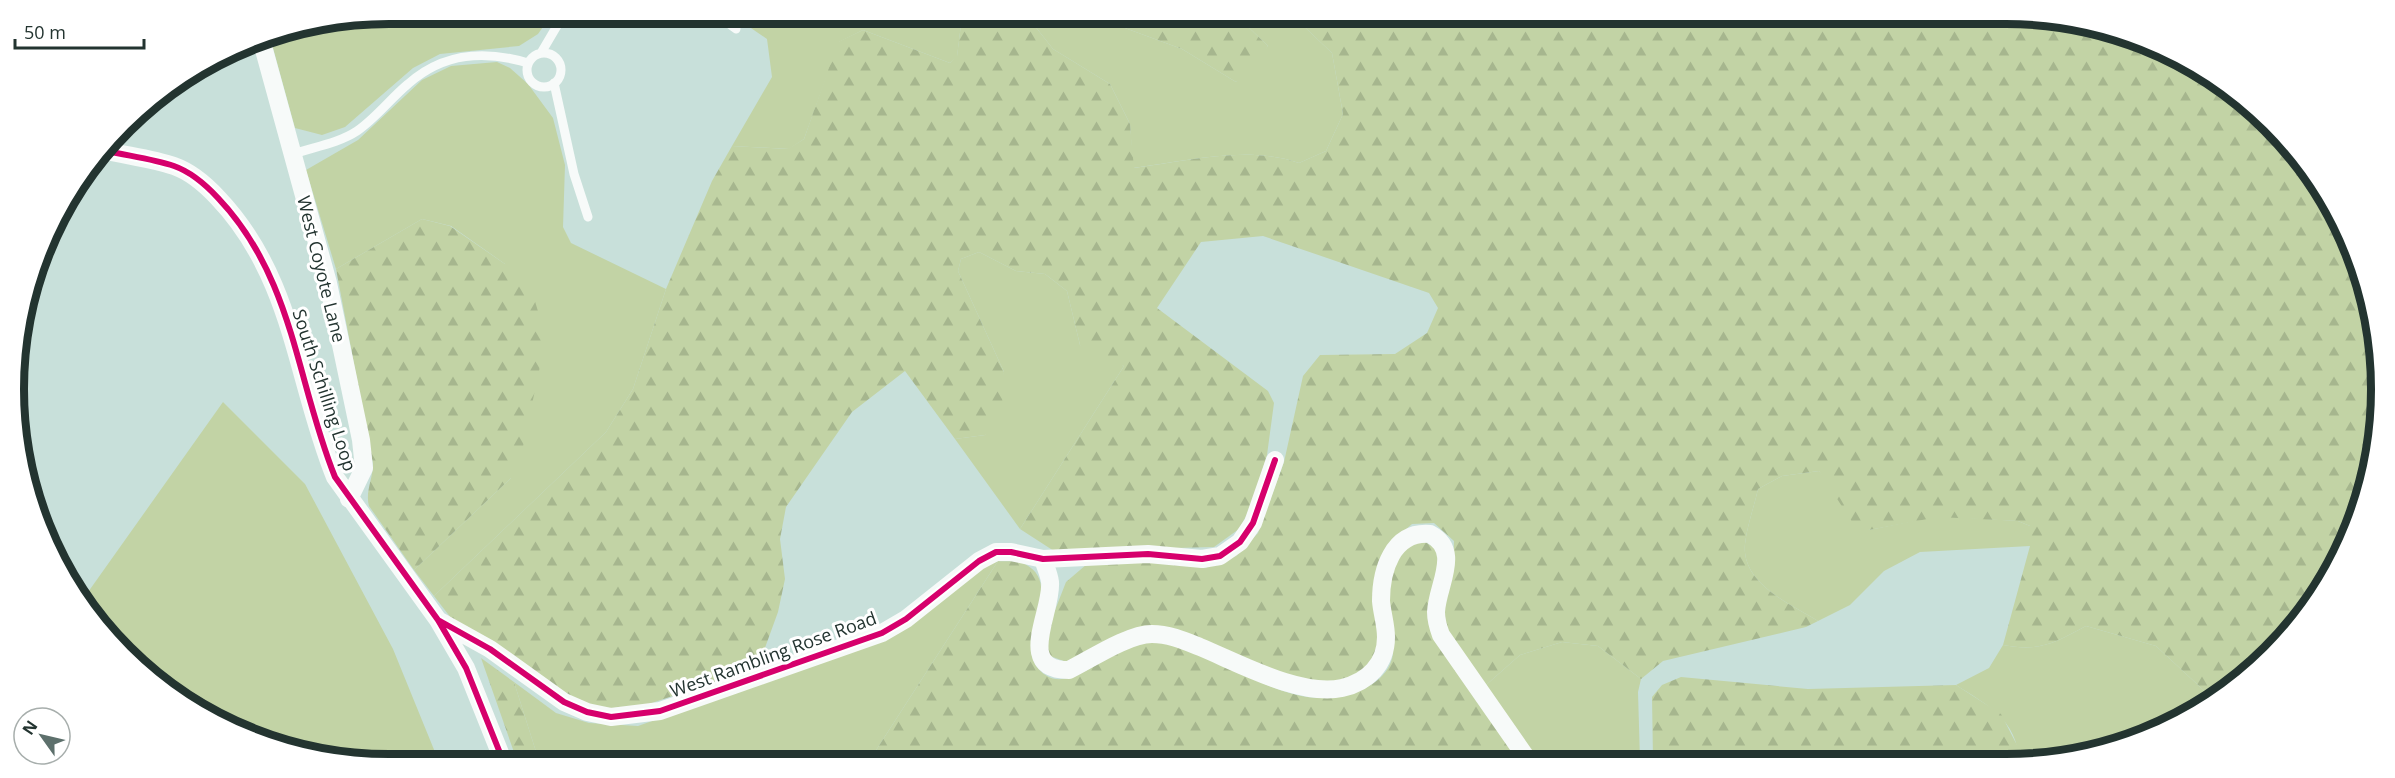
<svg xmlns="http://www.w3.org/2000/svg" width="2395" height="778" font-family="'Open Sans',sans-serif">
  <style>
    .green { fill: #c2d3a5 }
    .forest { fill: url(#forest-firs) }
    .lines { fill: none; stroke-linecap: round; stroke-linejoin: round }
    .lane { stroke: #f7faf9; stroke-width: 9 }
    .street { stroke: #f7faf9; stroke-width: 18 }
    .cycleway-casing { stroke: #fff; stroke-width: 10 }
    .cycleway { stroke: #d6006c; stroke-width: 6 }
    .labels { text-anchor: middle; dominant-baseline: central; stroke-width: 6; stroke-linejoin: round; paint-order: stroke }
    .street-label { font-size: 18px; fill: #233430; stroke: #fff }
    .rim { fill: none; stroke: #233430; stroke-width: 8 }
  </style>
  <defs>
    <pattern id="forest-firs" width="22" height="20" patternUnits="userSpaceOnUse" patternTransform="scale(1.5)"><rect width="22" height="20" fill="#c2d3a5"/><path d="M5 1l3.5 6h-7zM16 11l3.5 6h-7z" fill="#a6b68e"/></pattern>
  </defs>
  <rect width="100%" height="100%" fill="#c8e0da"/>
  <path class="green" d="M389,14H552L538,34L519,46L440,54L413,68L345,127L322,135L295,128L270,37Z
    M732,15L962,16L957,57L950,63L863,30L839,42L804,139L789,149L732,146L772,77L767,39Z
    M1027,16L1095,17L1182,49L1236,82L1268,46L1238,17H1294L1332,53L1343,114L1326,151L1299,163C1247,145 1187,161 1133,168L1130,124L1110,84L1053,49Z
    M497,62L510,68L528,84L553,118L565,165L563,227L571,243L666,289L633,389L606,432L434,596L414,570L511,478L505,264L451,226L422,219L336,269L306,170L358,140L422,80L451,66Z
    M979,252L1016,271L1045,274L1067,291L1080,345L1124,366L1020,529L955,439L985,435L1004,372L958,271L961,259Z
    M223,402L305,484L393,649L437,757H315L181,701L81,602Z
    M1819,471L1869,530L1938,516L2018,521L2030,526V546L1920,552L1884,571L1850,605L1818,621C1790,604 1741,583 1745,544C1747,526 1754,507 1758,489L1782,476Z
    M998,561L871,758H538L514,682L556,713L589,723L638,726L888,637L984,567Z
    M2086,626L2156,646L2212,698L2172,726L2055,761H2019C2017,719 1987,705 1956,685L1989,668L2003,645C2040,652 2054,643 2086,626Z
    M1562,642L1598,646L1641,679L1638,692L1640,760H1537L1486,685L1520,655Z"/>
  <path class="forest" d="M962,16H1027L1053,49L1110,84L1130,124L1134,168C1187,161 1247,145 1299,163L1326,151L1343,114L1332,53L1294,17L2080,21L2215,77L2318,181L2374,316V463L2331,576L2271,655L2212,698L2156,646L2086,626C2054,643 2040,652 2003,645L2030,546V526L2018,521L1938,517L1869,530L1856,528L1819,471L1782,476L1758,489C1754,507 1747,526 1745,544C1741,583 1790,604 1818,621L1806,627L1663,661L1641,679L1598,646L1562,642L1520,655L1486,685L1444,632L1441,610L1453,569L1454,541L1434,523L1412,524L1388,545L1379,647L1368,667L1344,681L1318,684L1290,678L1179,632L1069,663L1050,656L1043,641L1066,582L1087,564L1148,559L1205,568L1236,556L1258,533L1284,462L1303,376L1320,355L1395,354L1427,333L1438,308L1429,293L1263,236L1201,242L1157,308L1268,391L1274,403L1267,455L1251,507L1239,529L1214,547L1054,551L1020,529L1124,366L1089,357L1080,345L1067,291L1045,274L1016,271L979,252L961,259L958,271L1004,372L1002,412L985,435L955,439L905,371L852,412L786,507L780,539L785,579L778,612L758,667L646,705L604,709L580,702L451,618L434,596L606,432L633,389L666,289L712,181L732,146L788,149L804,139L838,42L863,30L950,63L957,56Z
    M1095,17H1238L1268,46L1253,70L1236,82L1182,49Z
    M422,219L450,226L505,264L534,298L546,338L520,461L511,478L414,570L369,506C365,492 373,479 373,464L336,269Z
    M1424,541L1436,549L1441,562L1429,611L1519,760L871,758L998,561C1006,562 1018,560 1025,564C1070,588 1003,649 1047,676C1075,693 1124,636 1155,640C1214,648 1275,706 1335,697C1359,694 1389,681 1393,654C1393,648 1391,639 1390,632C1388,609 1386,591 1393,569C1399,552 1406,545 1424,541Z
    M481,658L514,682L538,758H516Z
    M1681,677L1808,689L1956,685L2001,714L2019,749V761L1653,760L1652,697L1662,685Z"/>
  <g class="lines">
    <path class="lane" d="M717,15L736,29
      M541,53L564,14
      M527 70a17 17 0 1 1 34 0a17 17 0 1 1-34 0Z
      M554,83L574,174L588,217
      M293,154C314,147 339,143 357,131C376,118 391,98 408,84C444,52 485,50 528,63"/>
    <path class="street" d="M261,39L328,283L361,440L364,468L349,499
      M107,151C129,156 153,159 174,166C191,172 206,185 218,198C294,278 296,381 335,477L438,620L466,668L502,758
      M1043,559C1045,566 1049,574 1050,582C1053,611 1014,670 1069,670C1091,659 1128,634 1152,634C1169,634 1185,641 1200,647C1239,663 1300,697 1342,688C1368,682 1386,664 1386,637C1386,625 1382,613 1381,601C1381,571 1392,531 1430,534C1462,551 1437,585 1436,612C1436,620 1438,627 1441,635L1528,760
      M438,620L490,649L564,702L587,712L611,717L660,711L882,633L906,619L979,561L996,552H1011L1043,559L1148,554L1202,559L1220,556L1240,542L1253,523L1275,460"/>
    <g class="cycleway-casing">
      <path id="cycleway" d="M107,151C129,156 153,159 174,166C191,172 206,185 218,198C294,278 296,381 335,477L438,620L466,668L502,758
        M438,620L490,649L564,702L587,712L611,717L660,711L882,633L906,619L979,561L996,552H1011L1043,559L1148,554L1202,559L1220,556L1240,542L1253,523L1275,460"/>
    </g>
    <use href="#cycleway" class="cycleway"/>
  </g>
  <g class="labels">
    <g class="street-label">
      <text transform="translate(322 269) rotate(76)">West Coyote Lane</text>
      <text transform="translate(325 390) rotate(72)">South Schilling Loop</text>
      <text transform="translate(773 654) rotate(-20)">West Rambling Rose Road</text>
    </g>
  </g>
  <path d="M0 0H2395V778H0ZM389 24H2006A365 365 0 0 1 2371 389V389A365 365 0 0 1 2006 754H389A365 365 0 0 1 24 389V389A365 365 0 0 1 389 24Z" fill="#fff" fill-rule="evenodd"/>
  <path class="rim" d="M389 24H2006A365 365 0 0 1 2371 389V389A365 365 0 0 1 2006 754H389A365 365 0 0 1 24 389V389A365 365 0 0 1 389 24Z"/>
  <g transform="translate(42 736) rotate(304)"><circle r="28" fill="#ffffff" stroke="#a7aeac" stroke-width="1.5"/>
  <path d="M0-4.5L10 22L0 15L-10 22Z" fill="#5d706c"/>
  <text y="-9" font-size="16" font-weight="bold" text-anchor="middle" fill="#233430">N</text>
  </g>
  <path d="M15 39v9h129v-9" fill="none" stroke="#233430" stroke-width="3"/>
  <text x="24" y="39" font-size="18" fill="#233430" stroke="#ffffff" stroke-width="4.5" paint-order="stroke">50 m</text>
</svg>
